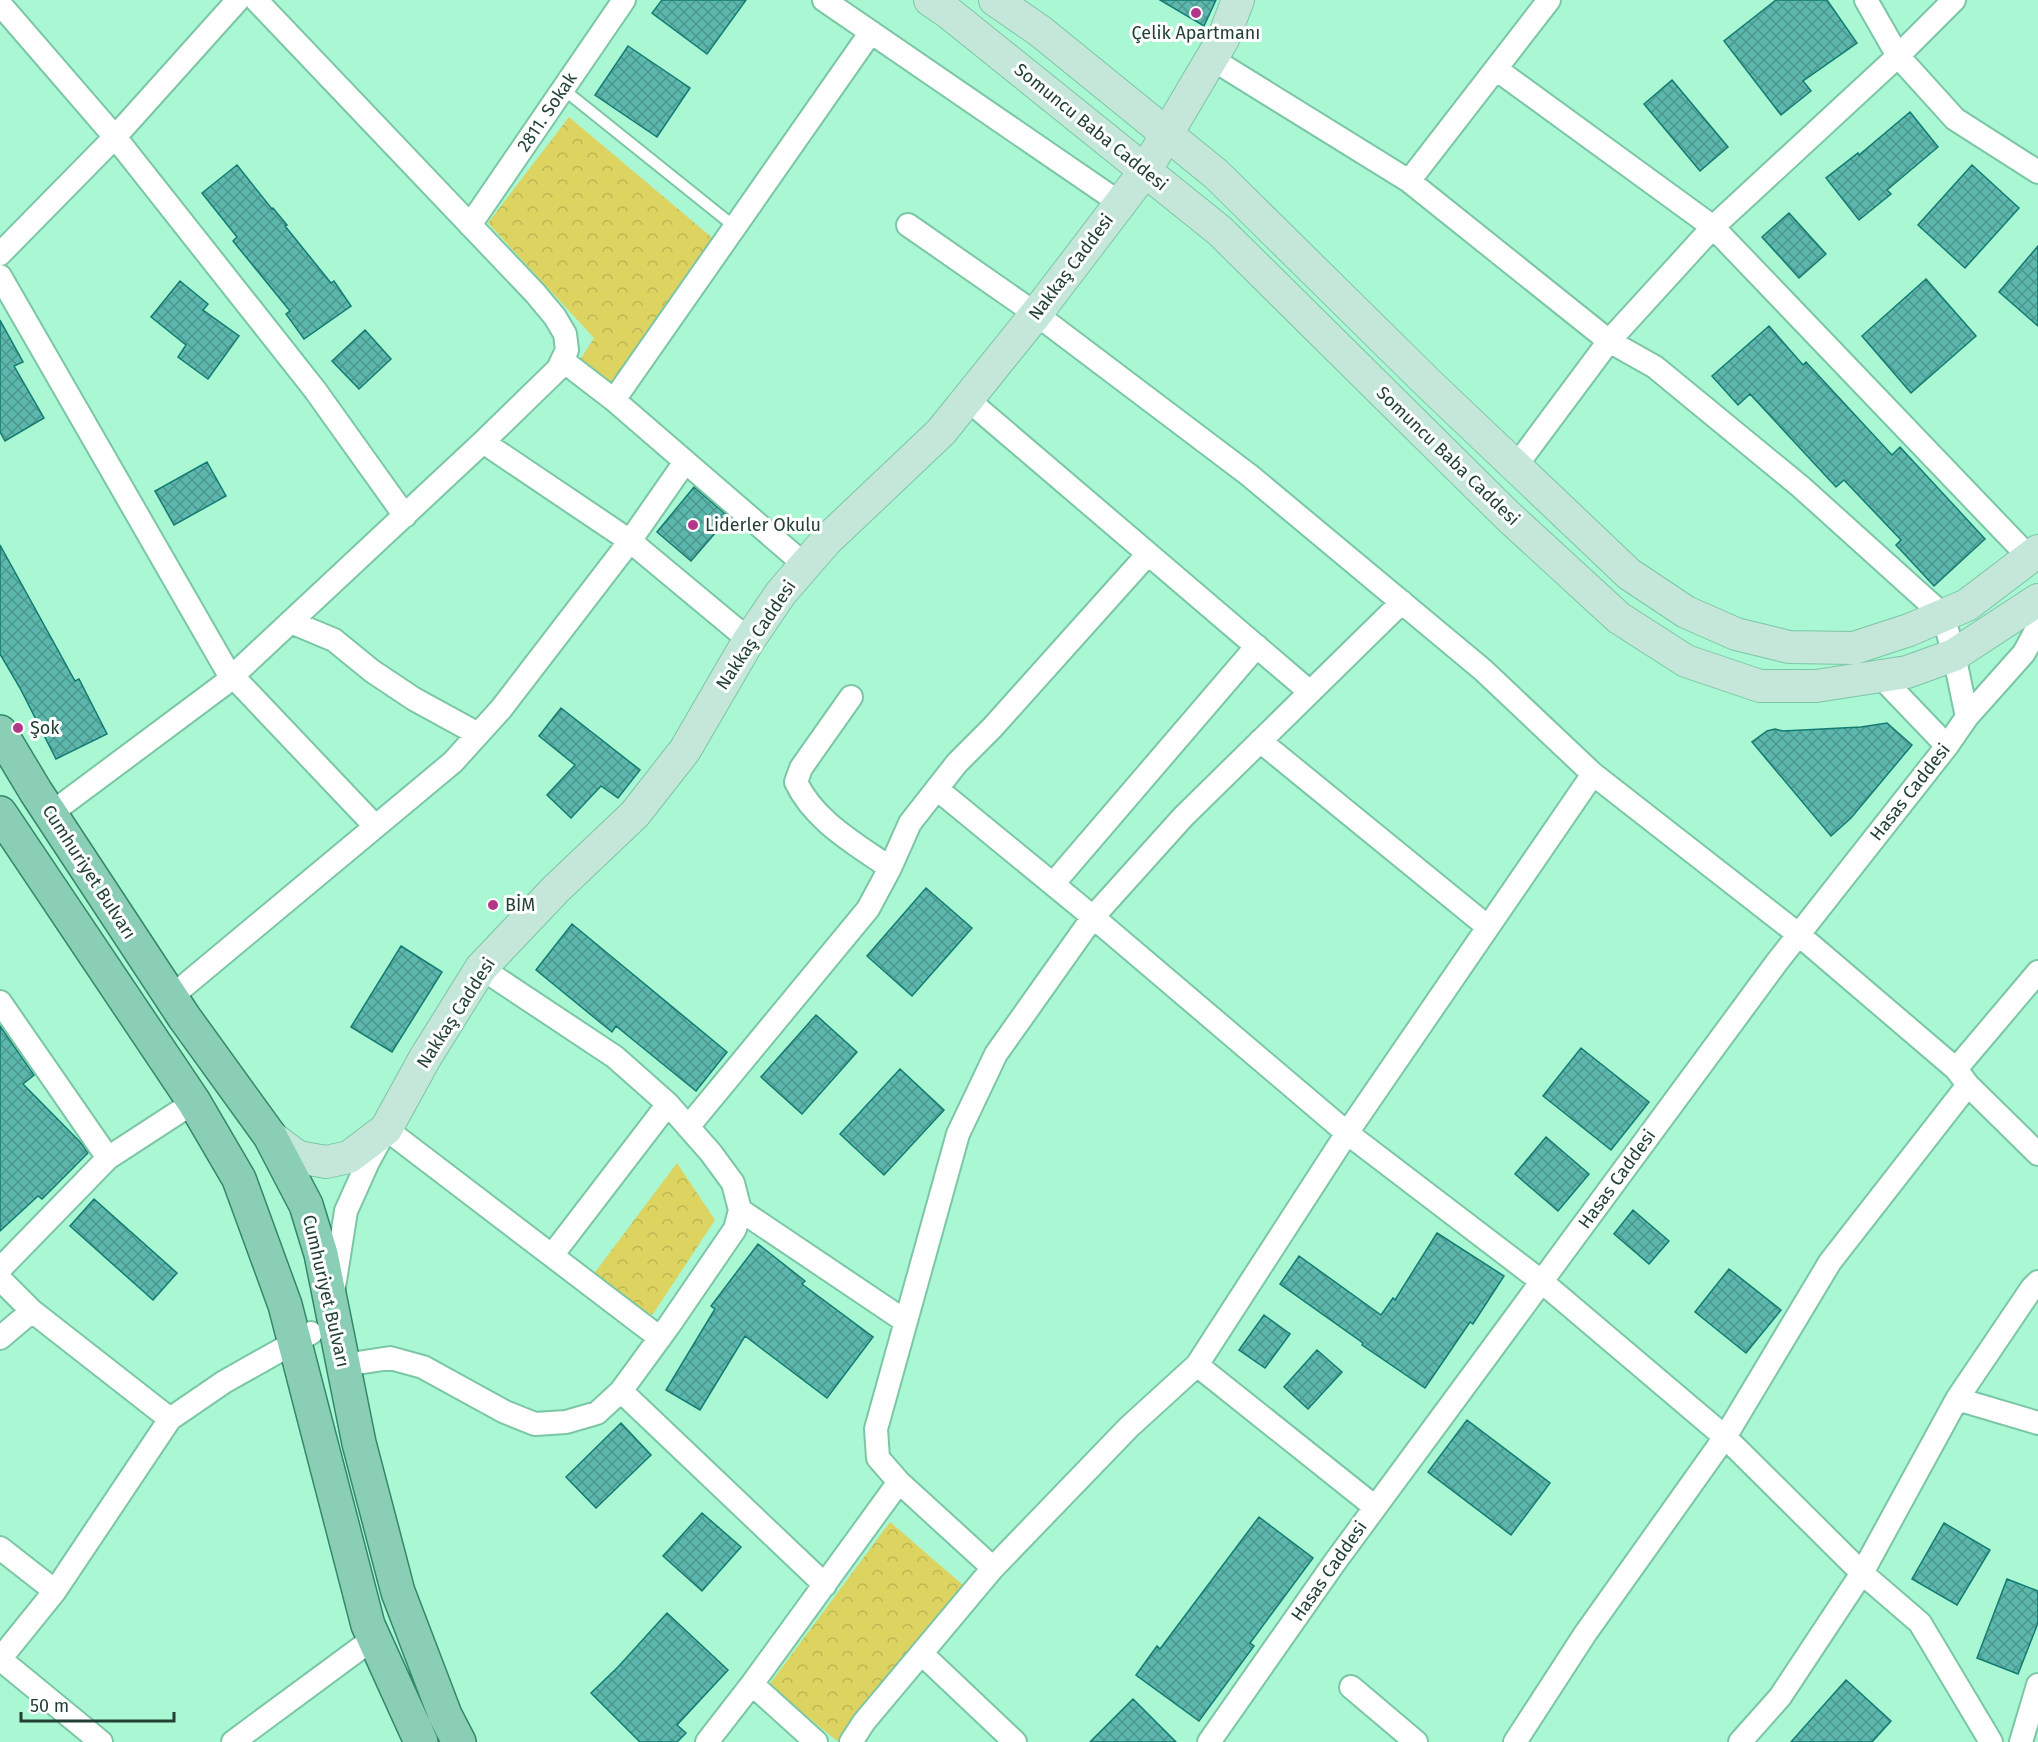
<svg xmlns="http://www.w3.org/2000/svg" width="2038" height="1742" font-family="'Fira Sans',sans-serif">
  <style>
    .park { fill: url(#park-crowns) }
    .building { fill: url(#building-cross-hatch); stroke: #127c72; stroke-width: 1.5 }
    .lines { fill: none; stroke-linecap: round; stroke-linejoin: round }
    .lane-casing { stroke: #7bc6a5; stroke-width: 14 }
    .street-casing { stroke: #7bc6a5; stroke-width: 26 }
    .secondary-casing { stroke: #7bc6a5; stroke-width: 34 }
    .primary-casing { stroke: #328868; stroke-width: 36 }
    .lane { stroke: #fff; stroke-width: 10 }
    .street { stroke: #fff; stroke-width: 22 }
    .secondary { stroke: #c4e7da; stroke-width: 32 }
    .primary { stroke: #89ceb5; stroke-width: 33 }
    .poi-dot { fill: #b33788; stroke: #fff; stroke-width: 2 }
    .labels { text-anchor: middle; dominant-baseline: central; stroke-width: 6; stroke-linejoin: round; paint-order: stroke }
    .poi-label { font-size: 18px; fill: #224134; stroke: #fff; text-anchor: start }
    .street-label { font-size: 18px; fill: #224134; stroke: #fff }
  </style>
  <defs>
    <pattern id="park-crowns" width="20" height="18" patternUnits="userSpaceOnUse" patternTransform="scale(1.5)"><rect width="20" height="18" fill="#dcd361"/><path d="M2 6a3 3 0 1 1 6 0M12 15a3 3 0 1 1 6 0" fill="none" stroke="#bcb655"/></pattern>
    <pattern id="building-cross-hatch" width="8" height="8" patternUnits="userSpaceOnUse" patternTransform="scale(1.5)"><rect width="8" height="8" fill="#5cb7ac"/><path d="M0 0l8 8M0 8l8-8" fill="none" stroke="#4c968d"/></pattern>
  </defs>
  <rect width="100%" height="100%" fill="#aaf7d4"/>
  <path class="park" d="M569,117L716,241L618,390L578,363L594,338L488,223Z
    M677,1163L715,1220L653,1314L642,1315L593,1275Z
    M890,1522L963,1585L837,1741L769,1685Z"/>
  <path class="building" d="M662,0H746L707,54L652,13Z
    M1160,0H1216L1204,26Z
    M1776,0H1827L1857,43L1803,81L1811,91L1781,115L1724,41Z
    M628,46L690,88L657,137L595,95Z
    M1672,80L1728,147L1700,171L1644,104Z
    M1910,112L1938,147L1887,190L1891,194L1859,220L1826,178L1858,153L1859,155Z
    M237,165L272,209L273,208L287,225L285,226L331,283L334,281L351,306L304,339L286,314L290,311L233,241L237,237L202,193Z
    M1972,165L2019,208L1965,268L1918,225Z
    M1789,213L1826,254L1799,278L1762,237Z
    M2038,246V326L1999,292Z
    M1926,279L1976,336L1911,393L1862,336Z
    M180,281L208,304L203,310L239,336L208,379L178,357L186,345L151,317Z
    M0,320L23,362L14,366L44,418L5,441L0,432Z
    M1769,326L1803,365L1806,362L1892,455L1900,447L1985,539L1934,586L1896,545L1901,540L1844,480L1836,487L1750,394L1738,405L1712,376Z
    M365,330L391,359L359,389L332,361Z
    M207,462L226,496L174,525L155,491Z
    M694,487L729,517L691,561L657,532Z
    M0,545L75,681L79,679L107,734L56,759L20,688L0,654Z
    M561,708L640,770L618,798L601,786L571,818L547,795L575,765L539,736Z
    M1887,723L1912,745L1851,818L1831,836L1752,742L1767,731L1775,729L1783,731L1861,727Z
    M926,888L972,928L912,996L867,956Z
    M572,924L727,1052L696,1091L616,1026L612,1032L536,970Z
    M401,946L442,972L392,1052L351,1027Z
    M816,1015L857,1052L802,1114L761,1077Z
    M0,1026L34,1075L23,1084L81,1143L88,1153L42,1199L38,1196L0,1231Z
    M1581,1048L1649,1102L1611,1150L1543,1096Z
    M900,1069L944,1110L884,1175L840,1134Z
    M1546,1137L1589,1174L1558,1211L1515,1174Z
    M94,1199L177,1273L153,1300L70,1226Z
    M1633,1210L1669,1241L1649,1264L1614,1234Z
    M1437,1233L1504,1276L1473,1324L1470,1322L1425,1388L1362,1345L1363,1343L1280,1284L1299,1256L1381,1315L1393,1298L1395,1300Z
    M758,1244L805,1281L802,1284L873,1337L827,1398L745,1336L700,1410L666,1390L715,1309L711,1306Z
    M1729,1269L1781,1310L1746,1353L1695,1312Z
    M1264,1315L1290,1334L1265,1368L1239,1350Z
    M1317,1350L1342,1372L1308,1409L1284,1387Z
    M1467,1420L1550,1483L1511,1535L1428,1472Z
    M621,1423L651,1455L596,1508L566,1477Z
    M702,1513L741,1547L702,1591L663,1556Z
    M1259,1517L1313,1558L1250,1643L1254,1646L1199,1721L1136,1675L1157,1646L1160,1649Z
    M1944,1523L1990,1550L1957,1605L1912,1579Z
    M2007,1579L2038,1591V1623L2018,1674L1977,1658Z
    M667,1613L728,1670L677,1725L686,1733L677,1742H640L591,1693L618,1667Z
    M1846,1680L1891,1721L1872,1742H1791Z
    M1133,1699L1176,1742H1090Z"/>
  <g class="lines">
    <g class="lane-casing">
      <path id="lane" d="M563,89L735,227"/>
    </g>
    <g class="street-casing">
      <path id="street" d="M824,0L1120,203
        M1866,0L1898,56L1955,119L2038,172
        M0,4L115,137L315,390L405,516
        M1212,59L1409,181L1609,341L1655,367L1801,487L1943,615L1954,655L1967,717
        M1496,69L1713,227L2029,557
        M1409,181L1549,0
        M470,225L624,0
        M908,225L1036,314L1249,475L1483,670L1593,774L1798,934L1956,1069L1968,1085L2038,1154
        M0,254L115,137L238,0
        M0,276L226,669L375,826
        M562,360L614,400L805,565
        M967,399L1310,692
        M614,400L871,32
        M483,442L630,541L749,640
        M1516,466L1609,341L1713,227L1898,56L1954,0
        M291,622L334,640L372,671L414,699L478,734
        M1880,676L1947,746
        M851,697L801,768L796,782C814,821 856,844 890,868
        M1260,741L1488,927
        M937,789L1093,917L1347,1133L1541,1281L1725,1437L1862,1573L1920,1623L1991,1742
        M50,814L223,685L483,442L558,369L567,350L565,334L555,317L535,293L256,0
        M1053,884L1257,646
        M171,997L453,762L501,709L630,541L685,462
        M0,1002L108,1158
        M1956,1069L2038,972
        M688,1127L868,909L890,868L910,823L957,763L992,728L1148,554
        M740,1210L905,1321
        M553,1254L668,1104
        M0,1269L108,1158L194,1102
        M0,1279L32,1311L170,1419
        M334,1287L346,1211L368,1162L386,1129L660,1338
        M0,1338L32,1311
        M344,1365L390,1358L423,1367L505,1412L535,1424L566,1422L597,1413L621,1391L670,1324L735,1229L740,1210L733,1183L711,1153L668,1104L615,1057L481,968
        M1197,1365L1375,1507
        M621,1391L825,1585
        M1957,1399L2038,1423
        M0,1548L55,1591
        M993,1568L899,1482L878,1458L876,1429L958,1134L996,1054L1093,917L1183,817L1402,602
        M922,1654L1015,1742
        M0,1659L55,1591L170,1419L224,1382L311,1333
        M0,1659L101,1742
        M752,1684L816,1742
        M1351,1687L1416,1742
        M233,1742L374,1638
        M707,1742L752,1684L899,1482
        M851,1742L864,1722L993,1568L1129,1427L1197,1365L1347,1133L1593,774
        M1209,1742L1335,1562L1777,962L1947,746L1967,717L2024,653L2038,627
        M1515,1742L1585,1634L1725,1437L1830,1262L1968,1085
        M1740,1742L1780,1697L1862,1573L1957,1399L2032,1288L2038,1282
        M2021,1742L2038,1685"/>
    </g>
    <g class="secondary-casing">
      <path id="secondary" d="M930,0L949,13L1220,231L1508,516L1619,618L1686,661L1760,686H1816L1907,672L1954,655L2038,600
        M995,0L1040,31L1216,174L1429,384L1629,574L1686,612L1736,634L1789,647L1854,648L1909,630L1967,605L2038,551
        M270,1136L298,1157L326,1162L349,1157L386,1129L425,1058L481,968L556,889L635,814L685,750L749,640L781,593L826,541L941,432L1036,314L1145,171L1223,39L1238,0"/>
    </g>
    <g class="primary-casing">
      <path id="primary" d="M0,732L36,792L184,1017L270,1136L306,1205L321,1254L359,1443L398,1592L445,1715L459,1742
        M0,813L194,1102L239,1179L285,1305L368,1625L421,1742"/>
    </g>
    <use href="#lane" class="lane"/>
    <use href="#street" class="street"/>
    <use href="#secondary" class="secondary"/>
    <use href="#primary" class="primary"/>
  </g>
  <g class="poi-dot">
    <circle cx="1196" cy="13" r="6"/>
    <circle cx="693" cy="525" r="6"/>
    <circle cx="18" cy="728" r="6"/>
    <circle cx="493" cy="905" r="6"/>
  </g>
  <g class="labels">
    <g class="poi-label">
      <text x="1196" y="33" text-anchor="middle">Çelik Apartmanı</text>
      <text x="705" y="525">Liderler Okulu</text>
      <text x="30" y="728">Şok</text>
      <text x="505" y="905">BİM</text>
    </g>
    <g class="street-label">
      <text transform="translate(547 112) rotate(-56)">2811. Sokak</text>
      <text transform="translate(1091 127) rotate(39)">Somuncu Baba Caddesi</text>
      <text transform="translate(1071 267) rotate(-53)">Nakkaş Caddesi</text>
      <text transform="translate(1448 456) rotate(44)">Somuncu Baba Caddesi</text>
      <text transform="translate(756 635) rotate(-56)">Nakkaş Caddesi</text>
      <text transform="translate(1910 792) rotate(-52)">Hasas Caddesi</text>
      <text transform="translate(89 872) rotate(57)">Cumhuriyet Bulvarı</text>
      <text transform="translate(456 1013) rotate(-57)">Nakkaş Caddesi</text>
      <text transform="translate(1617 1179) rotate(-54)">Hasas Caddesi</text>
      <text transform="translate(326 1291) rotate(77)">Cumhuriyet Bulvarı</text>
      <text transform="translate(1329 1571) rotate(-55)">Hasas Caddesi</text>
    </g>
  </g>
  <path d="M21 1712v9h153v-9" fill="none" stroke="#224134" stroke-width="3"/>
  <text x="30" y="1712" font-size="18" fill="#224134" stroke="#ffffff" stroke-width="4.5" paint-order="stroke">50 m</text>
</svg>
